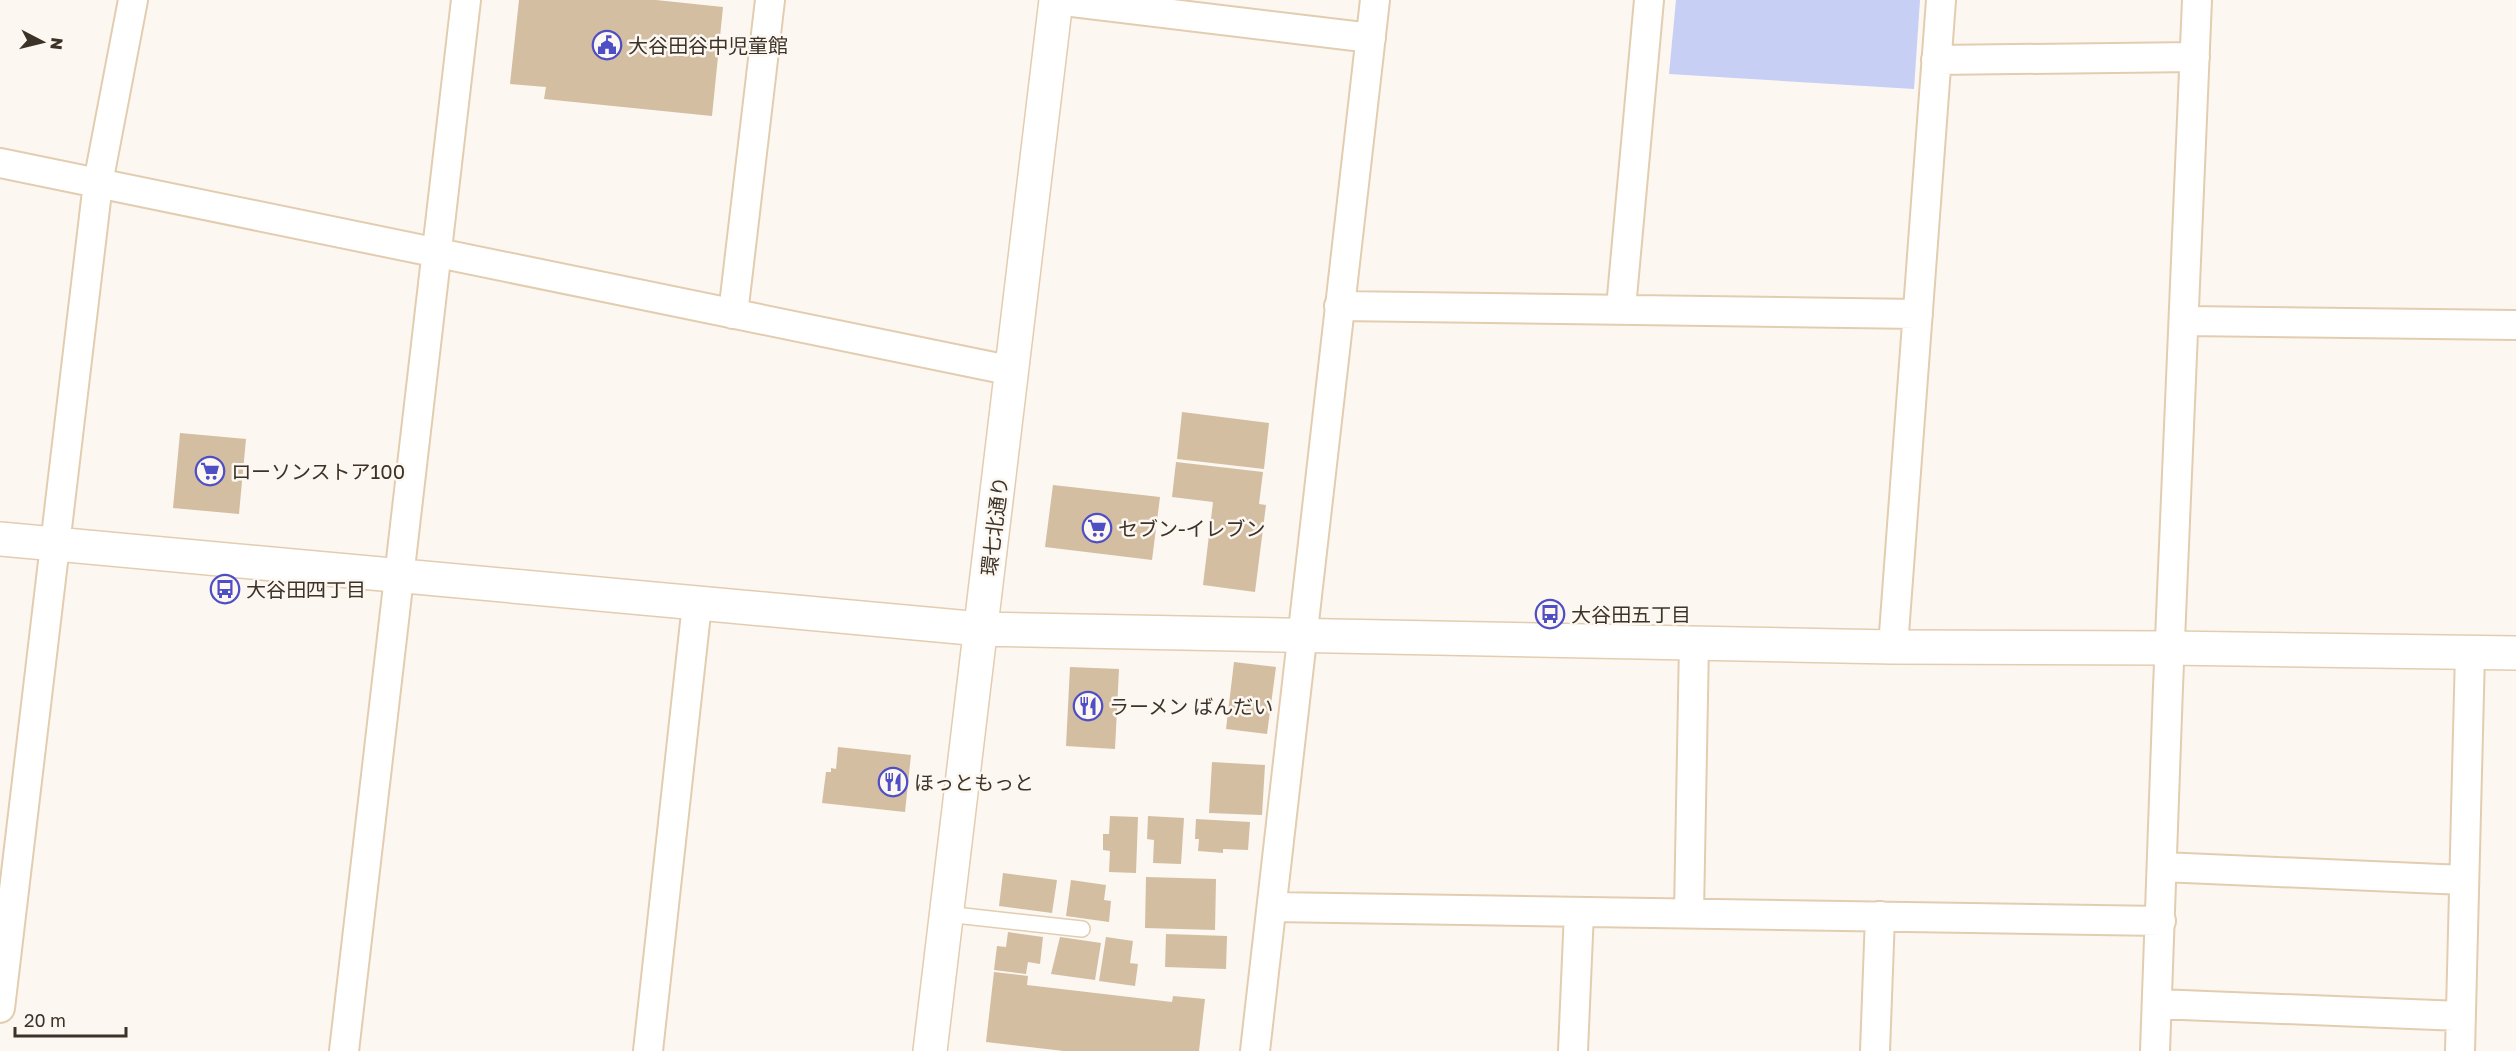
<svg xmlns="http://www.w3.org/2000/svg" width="2516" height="1051" font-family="'Golos Text','Noto Sans JP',sans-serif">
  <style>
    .green { fill: #c8cff4 }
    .building { fill: #d3bea2 }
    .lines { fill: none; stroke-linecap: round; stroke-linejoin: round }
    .service-casing { stroke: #e3cdb0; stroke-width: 18 }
    .minor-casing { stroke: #e3cdb0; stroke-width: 32 }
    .tertiary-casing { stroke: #e3cdb0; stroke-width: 36 }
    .service { stroke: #fff; stroke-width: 15 }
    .minor { stroke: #fff; stroke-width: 28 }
    .tertiary { stroke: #fff; stroke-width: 33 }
    .labels { text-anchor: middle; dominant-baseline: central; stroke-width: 5; stroke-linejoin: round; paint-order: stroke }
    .poi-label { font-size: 20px; fill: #3c3328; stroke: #fcf7f1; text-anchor: start }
    .street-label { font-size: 20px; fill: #3c3328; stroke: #fcf7f1 }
  </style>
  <rect width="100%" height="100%" fill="#fcf7f1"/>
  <path class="green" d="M1676,0H1920L1914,89L1669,74Z"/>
  <path class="building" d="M519,0H656L723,7L712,116L544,99L546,87L510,84Z
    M1182,412L1269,423L1264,469L1177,459Z
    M180,433L246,439L239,514L173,508Z
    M1176,462L1263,472L1259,504L1266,505L1255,592L1203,585L1213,502L1172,497Z
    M1053,485L1160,497L1152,560L1045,547Z
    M1234,662L1276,667L1267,734L1226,729Z
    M1070,667L1119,669L1115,749L1066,746Z
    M838,747L911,755L905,812L822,803L826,772H831V768L836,769Z
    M1212,762L1265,765L1262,815L1209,813Z
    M1110,816L1138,817L1136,873L1109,872L1110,851L1103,850V834H1109Z
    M1148,816L1184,818L1181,864L1153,863L1154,840L1147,839Z
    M1196,819L1250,822L1248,850L1223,849V853L1198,851L1199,839H1195Z
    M1003,873L1057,880L1052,913L999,906Z
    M1146,877L1216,879L1215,930L1145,928Z
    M1071,880L1106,885L1104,900L1111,901L1109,922L1066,916Z
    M1008,932L1043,937L1040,964L1028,962L1026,974L994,970L997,946L1006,947Z
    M1166,934L1227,936L1226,969L1165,967Z
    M1060,937L1101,943L1095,980L1051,974Z
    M1106,937L1133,941L1130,963L1138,964L1135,986L1099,981Z
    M994,972L1028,976L1027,985L1172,1002L1173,996L1205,999L1199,1051H1064L986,1042Z"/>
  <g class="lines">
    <g class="service-casing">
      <path id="service" d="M946,914L1082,929"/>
    </g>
    <g class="minor-casing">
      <path id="minor" d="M1056,0L1371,38
        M1936,60L2195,57
        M0,163L1013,371
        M1339,306L1918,314
        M1621,308L1649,0
        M733,314L770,0
        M2185,321L2516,325
        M1893,647L1941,0
        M2162,867L2464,880
        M1273,907L2161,921
        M1689,913L1694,643
        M2157,1004L2461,1016
        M0,1008L98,183L133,0
        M344,1051L466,0
        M648,1051L697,604
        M1255,1051L1375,0
        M1573,1051L1579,912
        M1875,1051L1880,916
        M2155,1051L2168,687L2197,0
        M2460,1051L2470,653"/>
    </g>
    <g class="tertiary-casing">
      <path id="tertiary" d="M0,539L981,629L1893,647L2169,648L2516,653
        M930,1051L1056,0"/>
    </g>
    <use href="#service" class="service"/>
    <use href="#minor" class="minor"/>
    <use href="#tertiary" class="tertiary"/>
  </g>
  <defs>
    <g id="civic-ring" transform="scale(1.5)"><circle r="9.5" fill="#fcf7f1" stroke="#4f4fc5" stroke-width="1.5"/><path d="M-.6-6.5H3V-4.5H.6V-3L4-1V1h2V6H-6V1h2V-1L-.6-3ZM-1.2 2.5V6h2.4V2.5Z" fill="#4f4fc5"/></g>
    <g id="supermarket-ring" transform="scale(1.5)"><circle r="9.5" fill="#fcf7f1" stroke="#4f4fc5" stroke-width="1.5"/><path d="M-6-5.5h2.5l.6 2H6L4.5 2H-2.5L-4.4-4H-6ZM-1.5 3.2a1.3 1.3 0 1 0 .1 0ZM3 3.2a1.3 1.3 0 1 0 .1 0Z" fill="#4f4fc5"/></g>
    <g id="bus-ring" transform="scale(1.5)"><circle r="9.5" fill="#fcf7f1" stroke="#4f4fc5" stroke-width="1.5"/><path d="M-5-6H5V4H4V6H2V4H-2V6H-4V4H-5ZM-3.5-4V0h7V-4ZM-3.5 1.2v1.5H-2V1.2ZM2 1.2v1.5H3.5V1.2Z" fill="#4f4fc5"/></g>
    <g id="restaurant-ring" transform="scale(1.5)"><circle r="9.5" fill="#fcf7f1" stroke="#4f4fc5" stroke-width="1.5"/><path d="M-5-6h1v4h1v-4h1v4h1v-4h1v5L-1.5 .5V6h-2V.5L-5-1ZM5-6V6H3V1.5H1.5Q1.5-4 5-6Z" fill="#4f4fc5"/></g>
  </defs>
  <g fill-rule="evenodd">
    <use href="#civic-ring" x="607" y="45"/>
    <use href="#supermarket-ring" x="210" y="471"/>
    <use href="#supermarket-ring" x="1097" y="528"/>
    <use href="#bus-ring" x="225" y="589"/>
    <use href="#bus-ring" x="1550" y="614"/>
    <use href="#restaurant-ring" x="1088" y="706"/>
    <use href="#restaurant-ring" x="893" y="782"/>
  </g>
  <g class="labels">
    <g class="poi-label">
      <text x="628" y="45">大谷田谷中児童館</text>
      <text x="231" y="471">ローソンストア100</text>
      <text x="1118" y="528">セブン-イレブン</text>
      <text x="246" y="589">大谷田四丁目</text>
      <text x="1571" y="614">大谷田五丁目</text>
      <text x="1109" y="706">ラーメン ばんだい</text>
      <text x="914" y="782">ほっともっと</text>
    </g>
    <g class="street-label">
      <text transform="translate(994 526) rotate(-83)">環七北通り</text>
    </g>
  </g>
  <g transform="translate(42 42) rotate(97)" stroke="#fcf7f1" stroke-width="4.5" paint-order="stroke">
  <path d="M0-4.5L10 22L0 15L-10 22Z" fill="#3c3328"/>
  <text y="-9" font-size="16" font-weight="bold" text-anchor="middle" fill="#3c3328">N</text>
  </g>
  <path d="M15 1027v9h111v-9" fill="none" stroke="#3c3328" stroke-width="3"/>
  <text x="24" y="1027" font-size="18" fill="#3c3328" stroke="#fcf7f1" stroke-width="4.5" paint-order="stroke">20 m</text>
</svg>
